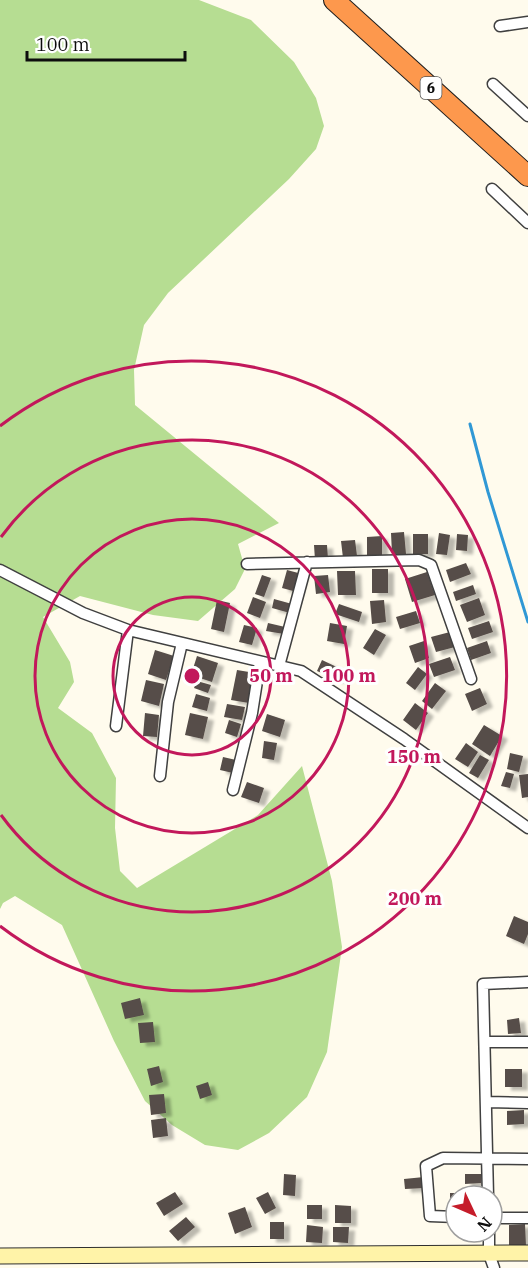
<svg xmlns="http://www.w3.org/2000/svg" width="528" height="1268" font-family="'IBM Plex Serif',serif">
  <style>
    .forest { fill: #b6dd92 }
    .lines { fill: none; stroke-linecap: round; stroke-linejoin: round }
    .stream { stroke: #3098d5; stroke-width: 3 }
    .building { fill: #564d48; filter: url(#shadow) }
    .street-casing { stroke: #404040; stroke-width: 13 }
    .secondary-casing { stroke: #2f2f2f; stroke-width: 17 }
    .highway-casing { stroke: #1e1e1e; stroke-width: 22 }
    .street { stroke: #fff; stroke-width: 10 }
    .secondary { stroke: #fff3a8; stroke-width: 15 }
    .highway { stroke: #fd984d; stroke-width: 20 }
    .ring { fill: none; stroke: #c2185b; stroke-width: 3 }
    .labels { text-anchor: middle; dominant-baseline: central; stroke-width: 6; stroke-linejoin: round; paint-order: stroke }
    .shield { fill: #fff; stroke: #565656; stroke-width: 1.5 }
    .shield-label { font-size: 14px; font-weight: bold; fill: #0d0d0d }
    .centre { fill: #c2185b; stroke: #fff; stroke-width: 3 }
    .ring-label { font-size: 18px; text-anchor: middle; font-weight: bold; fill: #c2185b; stroke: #fff; stroke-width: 6; stroke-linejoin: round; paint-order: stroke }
  </style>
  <defs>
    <filter id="shadow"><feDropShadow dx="6" dy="3.5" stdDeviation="1.5" flood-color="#0004"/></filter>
  </defs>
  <rect width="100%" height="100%" fill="#fffbed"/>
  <path class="forest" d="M0,0H199L251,20L294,62L316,98L324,126L316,149L289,179L168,293L144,325L134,370L135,405L279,523L238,544L245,569L235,589L198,621L153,615L80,596L43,617L70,662L74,682L58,708L92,733L116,778L115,828L120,871L137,888L258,815L302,766L332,881L342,947L327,1052L307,1097L269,1133L238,1150L205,1145L172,1125L145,1101L114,1041L62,925L15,896L3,903L0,909Z"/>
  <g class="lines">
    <path class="stream" d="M470,424L488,492L528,622"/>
  </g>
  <path class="building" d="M404,532L406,554H392L391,533Z
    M439,533L450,535L447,555L436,554Z
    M413,534H428V554H413Z
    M457,534L468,535L467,551L456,550Z
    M382,536V555H367V537Z
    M355,540L357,556L343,558L341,541Z
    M314,545H327L328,559L315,560Z
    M466,563L471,574L450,582L446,570Z
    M372,569H388V593H372Z
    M287,570L302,574L297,592L282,588Z
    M337,571H355L356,595H338Z
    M427,572L435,595L412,602L405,579Z
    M262,575L271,578L264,597L255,594Z
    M328,575L330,592L316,594L314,576Z
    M473,585L476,594L456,601L453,592Z
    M253,597L266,602L260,618L247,613Z
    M479,598L485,615L467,622L460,605Z
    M274,599L292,604L290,613L272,608Z
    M217,600L230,603L224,632L211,629Z
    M384,600L386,622L372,624L370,601Z
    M339,604L362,612L359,622L335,614Z
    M416,611L420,623L400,629L396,617Z
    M489,621L493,632L472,639L468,628Z
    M268,623L285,627L284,634L266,631Z
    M330,623L347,626L344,644L327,641Z
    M244,625L257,628L252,645L239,642Z
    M375,629L386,635L374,655L363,648Z
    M450,632L455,647L436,652L431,637Z
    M424,641L429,658L415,663L409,646Z
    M487,641L491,653L471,660L467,648Z
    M155,650L174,656L166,680L148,674Z
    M197,656L218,663L212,682L191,675Z
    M450,657L455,670L434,677L429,664Z
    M322,660L343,670L338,680L317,671Z
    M418,667L427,674L415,690L406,683Z
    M237,670L255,673L249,703L231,700Z
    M146,680L164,684L159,706L141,701Z
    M197,681L211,685L208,693L194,688Z
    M435,683L446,691L432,709L422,701Z
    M480,688L487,704L472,711L465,694Z
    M196,694L210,698L207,711L192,707Z
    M415,703L428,713L416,730L403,720Z
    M227,704L245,707L242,720L224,717Z
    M145,713L159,715L157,737L143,736Z
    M190,713L208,717L203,739L185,735Z
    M267,714L285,720L280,737L262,731Z
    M229,720L241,724L237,737L225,733Z
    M484,725L502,736L490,756L472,744Z
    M264,741L277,743L274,760L262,758Z
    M466,743L478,752L468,767L455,759Z
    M510,753L523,756L519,772L507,769Z
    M480,755L489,760L478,778L469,773Z
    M223,757L236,760L233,773L220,770Z
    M506,772L514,774L510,788L501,786Z
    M528,774V797L522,798L519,775Z
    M247,782L264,788L259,803L241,797Z
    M514,916L528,922V934L524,944L506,936Z
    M140,998L144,1015L125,1019L121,1003Z
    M519,1018L521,1033L508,1034L507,1020Z
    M153,1022L155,1042L140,1043L138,1023Z
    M159,1066L163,1082L151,1086L147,1069Z
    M505,1069H522V1087H505Z
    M208,1082L212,1095L200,1099L196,1086Z
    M164,1094L166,1113L151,1115L149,1095Z
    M524,1110V1124L507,1125V1111Z
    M166,1118L168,1136L153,1138L151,1120Z
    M284,1174L296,1175L295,1196L283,1195Z
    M465,1174H481V1183L465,1184Z
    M424,1177V1188L405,1189L404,1179Z
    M175,1192L183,1204L164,1216L156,1203Z
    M268,1192L276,1208L265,1214L256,1198Z
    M450,1193H460V1196H456V1210H450Z
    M307,1205H322V1219H307Z
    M335,1205L351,1206V1223H335Z
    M245,1207L252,1227L235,1234L228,1213Z
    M186,1217L195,1227L178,1241L169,1231Z
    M270,1222H284V1239H270Z
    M525,1224L526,1246H509V1225Z
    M307,1225L323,1227L322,1243L306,1242Z
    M333,1227H349L348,1243L333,1242Z"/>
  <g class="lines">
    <g class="street-casing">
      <path id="street" d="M500,26L528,22
        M493,84L528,116
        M492,189L528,223
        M247,564L419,560L431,565L471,679
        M0,570L83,613L128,630L301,671L404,739L528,828
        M279,666L307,562
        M116,726L128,630
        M160,776L168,702L182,643
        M233,790L252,713L260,662
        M485,1042H528
        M487,1102L528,1103
        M488,1196L483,984L528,982
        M456,1217L430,1216L426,1166L443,1158L528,1159
        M492,1218H528
        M489,1232V1254L494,1268"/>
    </g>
    <g class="secondary-casing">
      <path id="secondary" d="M0,1256L528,1253"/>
    </g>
    <g class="highway-casing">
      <path id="highway" d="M334,0L528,176"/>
    </g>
    <use href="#street" class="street"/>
    <use href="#secondary" class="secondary"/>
    <use href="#highway" class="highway"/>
  </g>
  <g class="ring">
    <circle cx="192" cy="676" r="79"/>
    <circle cx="192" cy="676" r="157"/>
    <path d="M1 537A236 236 0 1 1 1 815"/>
    <path d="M0 426A315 315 0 1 1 0 926"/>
  </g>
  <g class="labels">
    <rect class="shield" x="420.5" y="77" width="21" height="22" rx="4.5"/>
    <g class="shield-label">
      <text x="431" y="88">6</text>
    </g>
  </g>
  <circle cx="192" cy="676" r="9" class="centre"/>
  <g class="ring-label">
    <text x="271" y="682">50 m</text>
    <text x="349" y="682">100 m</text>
    <text x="414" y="763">150 m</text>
    <text x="415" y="905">200 m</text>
  </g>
  <g transform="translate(474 1214) rotate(134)"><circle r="28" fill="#ffffff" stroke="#9e9e9e" stroke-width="1.5"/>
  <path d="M0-4.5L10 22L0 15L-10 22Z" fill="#c51c2a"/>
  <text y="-9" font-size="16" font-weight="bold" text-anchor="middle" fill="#0d0d0d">N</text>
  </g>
  <path d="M27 51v9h158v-9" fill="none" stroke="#0d0d0d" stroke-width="3"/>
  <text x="36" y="51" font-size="18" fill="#0d0d0d" stroke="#ffffff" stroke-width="4.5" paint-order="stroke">100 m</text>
</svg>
